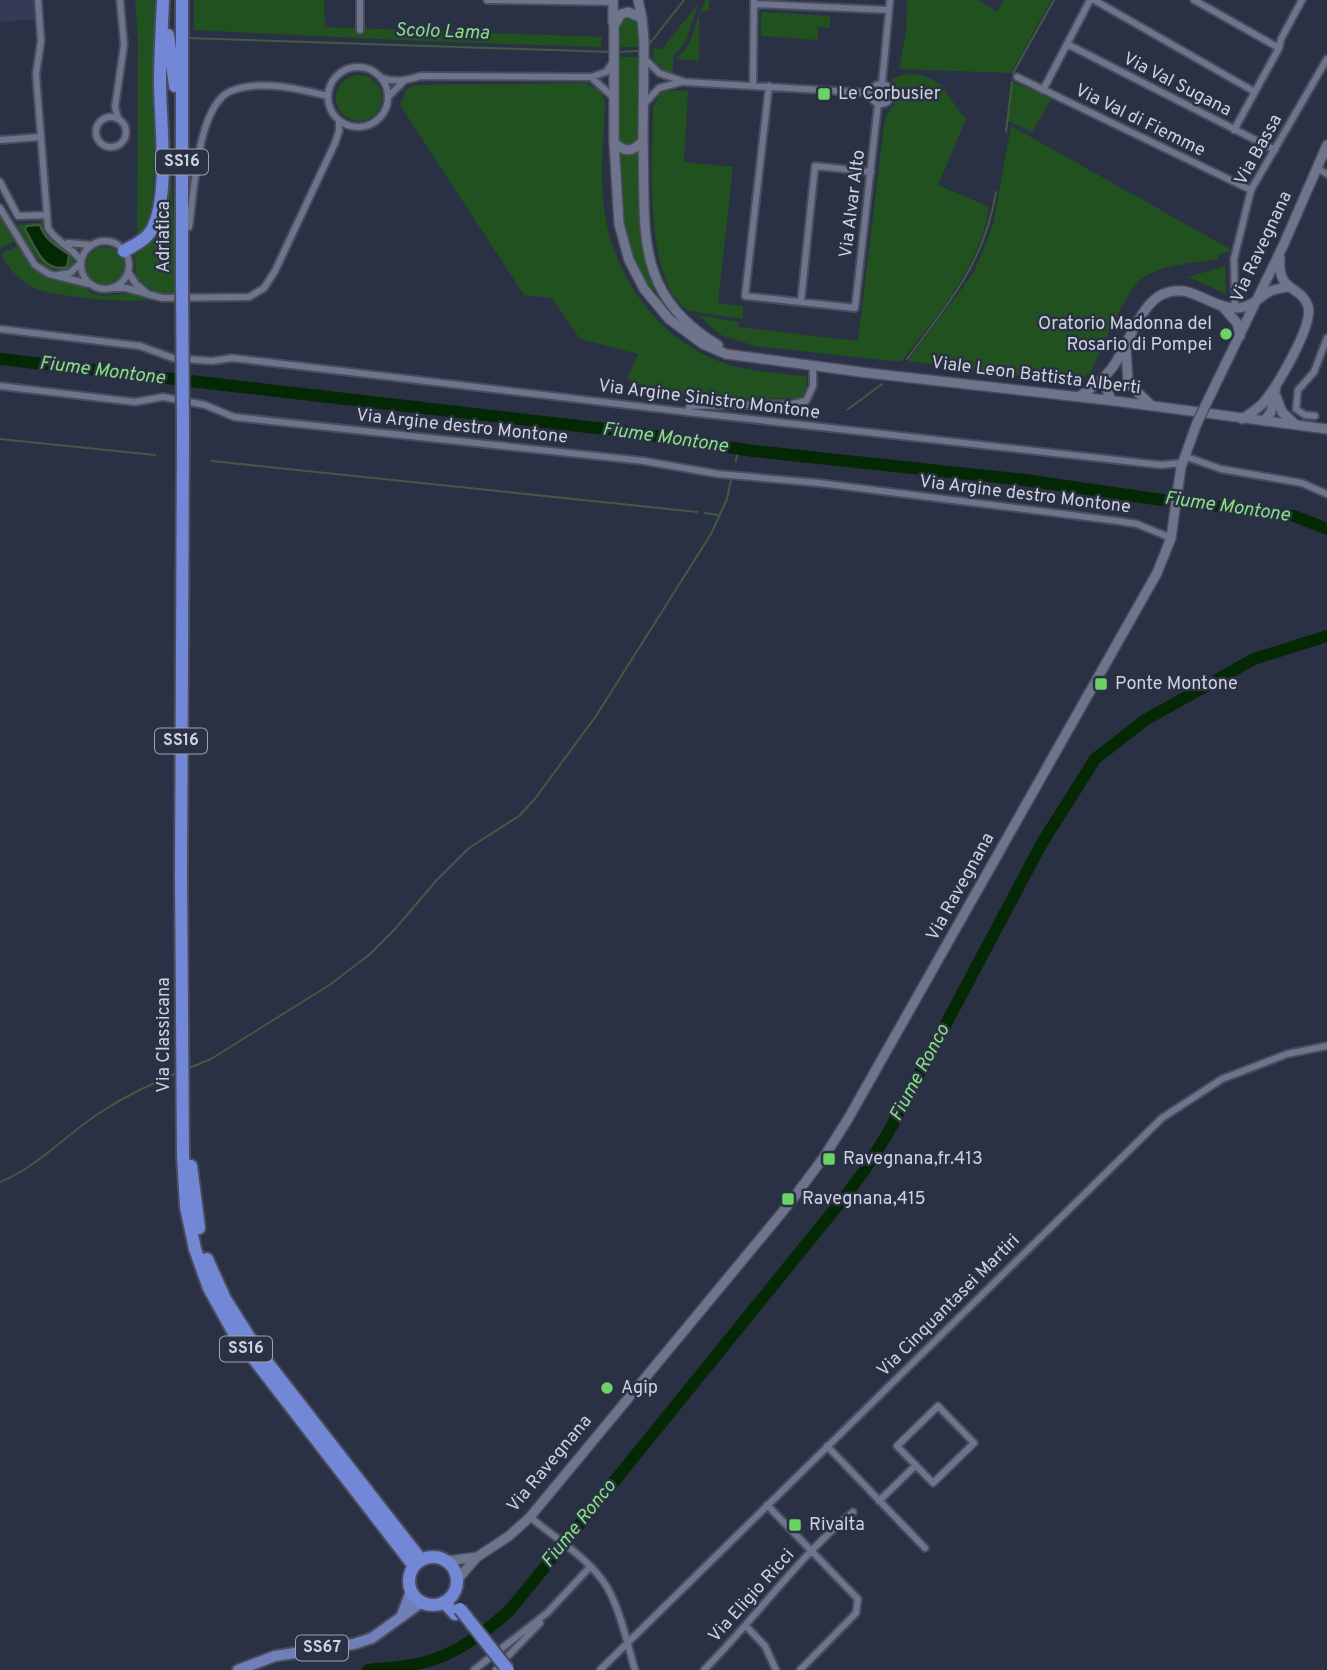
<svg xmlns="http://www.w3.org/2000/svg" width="1327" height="1670" font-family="Overpass,sans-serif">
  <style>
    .built { fill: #333b55 }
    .green { fill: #21511f }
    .water { fill: #042803; stroke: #405b45; stroke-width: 2 }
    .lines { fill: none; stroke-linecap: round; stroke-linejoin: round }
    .stream { stroke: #405b45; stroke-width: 2 }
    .river { stroke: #042803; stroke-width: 12 }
    .street-casing { stroke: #484c5c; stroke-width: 10 }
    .secondary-casing { stroke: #484c5c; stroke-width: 12 }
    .primary-casing { stroke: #484c5c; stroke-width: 14 }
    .highway-casing { stroke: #484c5c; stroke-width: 16 }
    .street { stroke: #6d748b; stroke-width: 6 }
    .secondary { stroke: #6d748b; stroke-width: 9 }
    .primary { stroke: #707fb8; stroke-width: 10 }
    .highway { stroke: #7287d6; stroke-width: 12 }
    .secondary-bridge-casing { stroke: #484c5c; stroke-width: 12; stroke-linecap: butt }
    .highway-bridge-casing { stroke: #484c5c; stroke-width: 16; stroke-linecap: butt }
    .secondary-bridge { stroke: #6d748b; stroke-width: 9 }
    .highway-bridge { stroke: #7287d6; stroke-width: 12 }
    .poi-dot { fill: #6ad364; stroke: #2b3144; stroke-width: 2.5 }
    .labels { text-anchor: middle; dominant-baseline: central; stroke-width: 5; stroke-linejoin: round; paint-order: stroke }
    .shield { fill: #2b3144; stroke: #9ca2b0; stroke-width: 2 }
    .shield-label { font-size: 16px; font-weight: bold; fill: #cdd2de }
    .street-label { font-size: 18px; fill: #cdd2de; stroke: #2b3144 }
    .poi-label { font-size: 18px; fill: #cdd2de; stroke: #2b3144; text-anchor: start }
    .water-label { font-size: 19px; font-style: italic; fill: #87e081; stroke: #2b3144 }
  </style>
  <rect width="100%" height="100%" fill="#2b3144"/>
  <path class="built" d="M0,0H36L38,19L0,22Z"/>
  <path class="green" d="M135,0H158V84L152,214L146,228L137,237L138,37Z
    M194,0H324L325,27L602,37L601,47L419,41L194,30Z
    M706,0H709V11L699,12V61L677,59C682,53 688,47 691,39C697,24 697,15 706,0Z
    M907,0H978L997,12L1004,0H1051L1011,73L899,69L906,32Z
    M698,4L686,41L673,57V72L665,71L653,58L654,48L662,49Z
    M761,12L830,16V28L818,27V40L761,36Z
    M627,16L640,23L639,47H617L618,24Z
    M618,57H640L639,139L629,147L620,142L618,138Z
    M907,74C945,75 945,96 966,119L938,185L989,207C980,267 937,315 901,362L755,346L721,335L698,315L738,322V327L858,341L885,117L895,103L898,92L891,79Z
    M336 98a23 23 0 1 1 46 0a23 23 0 1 1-46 0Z
    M1013,82L1052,98L1032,132L1008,121Z
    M586,83L600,91L605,101C604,133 600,167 603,198C608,272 660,346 733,366C757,372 783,373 807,377L806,390L802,398L743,399L661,392L627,379L638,354L580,339L552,298L524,295L400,105L406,90L416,85Z
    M673,90L688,91L684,162L733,167L718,303L743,306V319L689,311C642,282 653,157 653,107L661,93Z
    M1011,126L1230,249L1229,252L1219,254L1218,259C1194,263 1165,264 1144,277C1126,288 1102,350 1091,372L1086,376L1070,382L908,361L974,272L993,225Z
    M171,146C171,196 176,244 176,293H157L137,279L134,250L163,213Z
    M617,150C624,155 631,156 639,150L643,253L655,289L650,292C621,241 620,206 617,150Z
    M0,214L15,241L0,248Z
    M43,222L49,237L73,254C74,260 75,265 70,269C50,289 24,237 17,225Z
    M17,246L30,265L48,278L80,284L92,293L103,296L130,293L149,300C126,303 50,297 30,286C17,278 8,267 1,254Z
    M86 266a19 19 0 1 1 38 0a19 19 0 1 1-38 0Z
    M1225,266L1226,294L1188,277Z"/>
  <path class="water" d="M40,225C45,241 56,245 69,255L67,267C43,273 35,246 25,229L27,226Z"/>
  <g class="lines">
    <path class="stream" d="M187,38L611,52
      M647,47L684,0
      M617,52L639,51
      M1013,73L1054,0
      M1006,132L1012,82
      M907,359C949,302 984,264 996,192
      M847,410L882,384
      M0,439L155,455
      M212,461L697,512
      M736,461L738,449
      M705,513L718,515
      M189,1068L211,1059L331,984L370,954L395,929L435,882L469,848L519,816L534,800L596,716L711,534L727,499L731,480
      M0,1182C40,1166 68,1132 104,1110C126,1096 153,1083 177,1073"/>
    <path class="river" d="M0,359L622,431L754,451L1025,480L1155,499L1294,516L1327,529
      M368,1670C386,1668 405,1667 422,1663C456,1655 485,1632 510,1610L843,1199L864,1171L888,1133L1042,843L1095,759L1145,720L1254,659L1327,636"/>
    <g class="street-casing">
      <path id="street" d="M38,0L41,41L36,74L48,228C56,242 72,247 81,261
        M360,0V30
        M487,0L613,2
        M1094,0L1255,92
        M1194,0L1279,48
        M754,4L889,10
        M1067,44L1275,150
        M645,59L659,73L685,82L870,93
        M328 97a30 30 0 1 1 60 0a30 30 0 1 1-60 0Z
        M591,77L614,98
        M1017,77L1251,190
        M382,78C396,83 407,80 421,76L591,77L606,72L613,62
        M882,83L890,0
        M871 94a10 10 0 1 1 20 0a10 10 0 1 1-20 0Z
        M753,85L754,0
        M769,86L745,296L855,308L878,104
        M1043,90L1090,0
        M389,96L404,81
        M644,104L659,88L682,82
        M96 132a15 15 0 1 1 30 0a15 15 0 1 1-30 0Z
        M118,118L115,107L124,45L120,0
        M1234,130L1279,48L1281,39L1302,0
        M0,140L41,137
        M1317,168L1327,174
        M0,182L18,216L47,215
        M0,208L35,265L49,274L89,284
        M189,227C194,194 197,105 231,91C260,79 299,89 328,96
        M81 265a24 24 0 1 1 48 0a24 24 0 1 1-48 0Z
        M68,243L91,245
        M128,272L136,284L147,293
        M58,275L70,273L81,263
        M113,288H126L162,298L249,297L264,288L275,271L335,143L339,131V120
        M801,301L815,166L871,172
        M1235,304L1234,259L1251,190L1327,59
        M0,329L140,346L173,358L212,361L232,358L687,412L1108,459L1161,465L1182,463
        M0,386L135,402L163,397L205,405L234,417L644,461L718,474L819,483L1118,521L1137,524L1171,538
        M687,412L690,406L792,404L806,401L813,386V365
        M1315,416L1305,415L1296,409L1298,390L1314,372L1327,338
        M1184,456L1221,469L1302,483L1327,494
        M938,1406L974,1443L933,1483L897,1446Z
        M827,1446L925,1548
        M879,1501L916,1465
        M767,1505L858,1599L856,1613L800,1670
        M530,1517C555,1538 590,1559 607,1587C621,1612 627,1643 635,1670
        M746,1626L765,1646L776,1670
        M509,1655L540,1623
        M474,1670L547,1613L590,1567
        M496,1670L498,1669
        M600,1670L1162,1118L1222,1079L1287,1054L1327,1046
        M704,1670C755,1619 797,1558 853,1512"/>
    </g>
    <g class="secondary-casing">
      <path id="secondary" d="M613,0V23
        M638,0L642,18
        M628,12L642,18L644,41L643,141C633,152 624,153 614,142V26L621,14Z
        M643,141C646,228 632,294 718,345
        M614,142L619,224L629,260L644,289L669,319L703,344L726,354L868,373L1115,401L1327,429
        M1223,307L1237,323L1240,336
        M1126,348L1128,383L1151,405
        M1103,380L1111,400
        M1080,396C1092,388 1103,380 1112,368C1127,348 1140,304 1163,294C1191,282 1208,307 1234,308C1249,309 1256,300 1267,293C1273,289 1281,288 1288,287
        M1276,396L1282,412L1295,424
        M1208,400L1283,246L1327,145
        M1242,419C1250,414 1258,409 1264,402C1277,386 1314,325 1308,306C1300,284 1277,293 1280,258
        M1264,421L1271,412L1276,386
        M447,1561L477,1557L509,1536L530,1517L789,1204L824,1157L848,1119L1157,573L1171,538L1181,467L1197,423
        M457,1580L477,1557"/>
    </g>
    <g class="primary-casing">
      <path id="primary" d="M402,1615L411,1591
        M238,1670L275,1656L354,1644L372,1638L422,1602"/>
    </g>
    <g class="highway-casing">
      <path id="highway" d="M168,35L175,86
        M124,251C138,243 149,239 155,223C169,186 160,122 160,82C160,55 162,27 163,0
        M182,277V0
        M183,432L181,875L183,1156L186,1207L195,1249L209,1288L234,1333L414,1566
        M191,1166L199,1228
        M207,1259L225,1299L256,1348L421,1560
        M409 1581a24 24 0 1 1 48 0a24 24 0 1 1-48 0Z
        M444,1602L455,1614"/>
    </g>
    <use href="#street" class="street"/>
    <use href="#secondary" class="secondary"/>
    <use href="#primary" class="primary"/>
    <use href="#highway" class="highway"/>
    <g class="secondary-bridge-casing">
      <path id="secondary-bridge" d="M1197,423L1208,400"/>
    </g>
    <g class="highway-bridge-casing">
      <path id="highway-bridge" d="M182,277L183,432
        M460,1609L508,1670"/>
    </g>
    <use href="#secondary-bridge" class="secondary-bridge"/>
    <use href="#highway-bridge" class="highway-bridge"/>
  </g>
  <g class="poi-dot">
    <rect x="817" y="87" width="14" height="14" rx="3.5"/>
    <circle cx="1226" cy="334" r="7"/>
    <rect x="1094" y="677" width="14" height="14" rx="3.5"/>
    <rect x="822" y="1152" width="14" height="14" rx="3.5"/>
    <rect x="781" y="1192" width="14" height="14" rx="3.5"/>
    <circle cx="607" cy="1388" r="7"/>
    <rect x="788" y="1518" width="14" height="14" rx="3.5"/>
  </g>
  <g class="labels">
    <g class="shield">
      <rect x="156" y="149.5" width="52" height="25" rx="5"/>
      <rect x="155" y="728.5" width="52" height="25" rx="5"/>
      <rect x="220" y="1336.5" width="52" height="25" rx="5"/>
      <rect x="296" y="1635.5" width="52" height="25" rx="5"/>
    </g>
    <g class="shield-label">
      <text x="182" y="162">SS16</text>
      <text x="181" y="741">SS16</text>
      <text x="246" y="1349">SS16</text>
      <text x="322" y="1648">SS67</text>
    </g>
    <g class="street-label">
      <text transform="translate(1177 85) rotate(27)">Via Val Sugana</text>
      <text transform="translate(1140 121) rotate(26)">Via Val di Fiemme</text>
      <text transform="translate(1259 150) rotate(-61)">Via Bassa</text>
      <text transform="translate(853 204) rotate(-83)">Via Alvar Alto</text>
      <text transform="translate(164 237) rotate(-90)">Adriatica</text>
      <text transform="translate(1262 247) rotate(-65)">Via Ravegnana</text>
      <text transform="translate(1036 376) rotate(7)">Viale Leon Battista Alberti</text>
      <text transform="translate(709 400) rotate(7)">Via Argine Sinistro Montone</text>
      <text transform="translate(462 427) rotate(6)">Via Argine destro Montone</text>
      <text transform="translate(1025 495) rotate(7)">Via Argine destro Montone</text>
      <text transform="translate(961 887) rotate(-61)">Via Ravegnana</text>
      <text transform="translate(164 1035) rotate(-90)">Via Classicana</text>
      <text transform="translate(949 1306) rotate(-45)">Via Cinquantasei Martiri</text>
      <text transform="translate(550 1464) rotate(-50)">Via Ravegnana</text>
      <text transform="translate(752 1596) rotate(-48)">Via Eligio Ricci</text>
    </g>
    <g class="poi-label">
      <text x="838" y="94">Le Corbusier</text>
      <text x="1212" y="324" text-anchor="end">Oratorio Madonna del<tspan x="1212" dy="21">Rosario di Pompei</tspan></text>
      <text x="1115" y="684">Ponte Montone</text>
      <text x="843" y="1159">Ravegnana,fr.413</text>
      <text x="802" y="1199">Ravegnana,415</text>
      <text x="621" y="1388">Agip</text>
      <text x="809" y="1525">Rivalta</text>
    </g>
    <g class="water-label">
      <text transform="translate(442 32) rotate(2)">Scolo Lama</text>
      <text transform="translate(102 371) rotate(7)">Fiume Montone</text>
      <text transform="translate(665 438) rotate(8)">Fiume Montone</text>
      <text transform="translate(1227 507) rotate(8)">Fiume Montone</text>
      <text transform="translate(920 1073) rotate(-62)">Fiume Ronco</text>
      <text transform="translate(579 1524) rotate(-51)">Fiume Ronco</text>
    </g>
  </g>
</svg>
